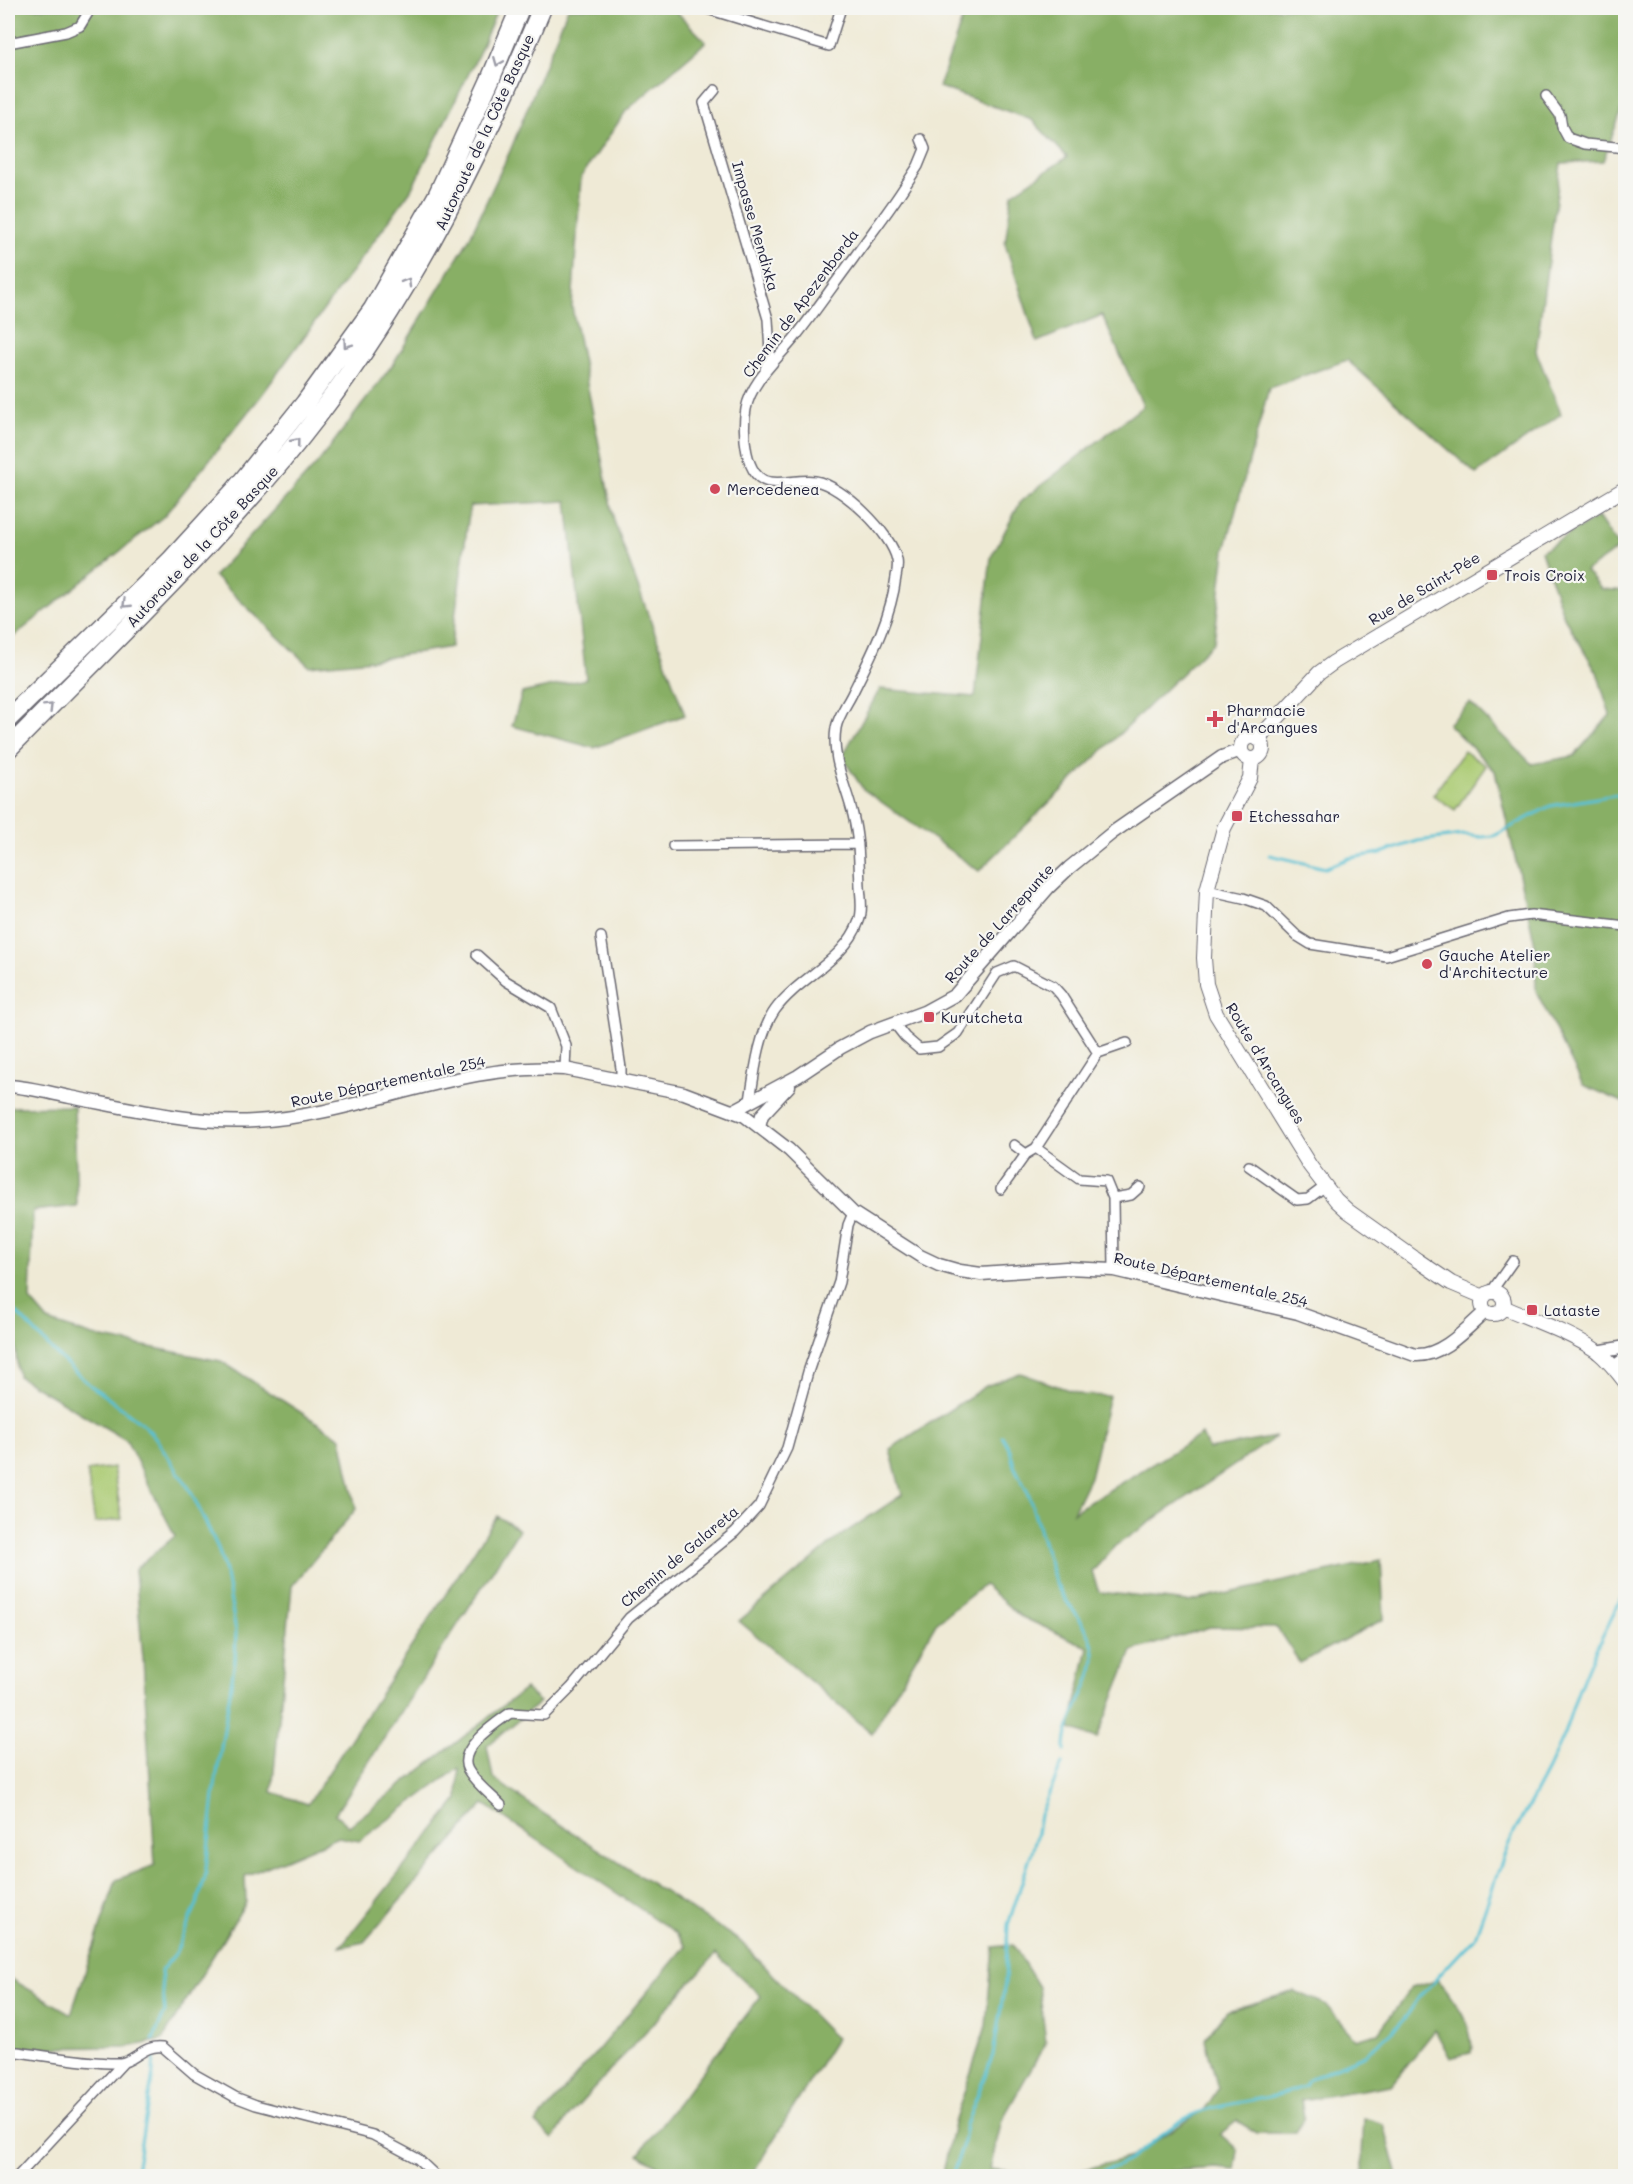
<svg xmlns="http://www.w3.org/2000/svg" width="1633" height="2184" font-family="Mali,sans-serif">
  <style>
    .green { fill: #abcb73; stroke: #667657; stroke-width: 1.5 }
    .forest { fill: #88af65; stroke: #556850; stroke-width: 1.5 }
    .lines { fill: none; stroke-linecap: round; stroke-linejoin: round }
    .stream { stroke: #58c1d4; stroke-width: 3 }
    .minor-casing { stroke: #6a6871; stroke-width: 12 }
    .tertiary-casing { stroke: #6a6871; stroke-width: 15 }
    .secondary-casing { stroke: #6a6871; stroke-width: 16 }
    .motorway-casing { stroke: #6a6871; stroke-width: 21 }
    .minor { stroke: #fff; stroke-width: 9 }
    .tertiary { stroke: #fff; stroke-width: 12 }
    .secondary { stroke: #fff; stroke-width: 14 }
    .motorway { stroke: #fff; stroke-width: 18 }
    .oneway { stroke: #9c9ca7 }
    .poi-dot { fill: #d1495b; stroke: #f6f6f2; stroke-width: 2 }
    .labels { text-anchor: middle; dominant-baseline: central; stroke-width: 4.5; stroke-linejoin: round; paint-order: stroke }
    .street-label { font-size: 15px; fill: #22223b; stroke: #f6f6f2 }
    .poi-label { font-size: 15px; fill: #22223b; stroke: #f6f6f2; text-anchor: start }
  </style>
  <rect width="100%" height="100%" fill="#f6f6f2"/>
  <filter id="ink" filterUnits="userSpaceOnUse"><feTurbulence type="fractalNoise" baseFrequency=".0167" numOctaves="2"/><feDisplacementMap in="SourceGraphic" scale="12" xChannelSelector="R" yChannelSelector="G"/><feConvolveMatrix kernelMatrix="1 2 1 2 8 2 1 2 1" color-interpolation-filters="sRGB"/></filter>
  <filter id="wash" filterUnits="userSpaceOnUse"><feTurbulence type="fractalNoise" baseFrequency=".008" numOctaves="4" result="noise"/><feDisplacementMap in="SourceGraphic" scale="24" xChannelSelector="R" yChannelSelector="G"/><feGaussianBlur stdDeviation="1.35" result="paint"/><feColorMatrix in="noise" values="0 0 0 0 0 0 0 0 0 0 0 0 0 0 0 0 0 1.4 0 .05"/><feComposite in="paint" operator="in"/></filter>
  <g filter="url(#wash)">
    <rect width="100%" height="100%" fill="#efead6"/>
    <path class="green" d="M1464,751L1486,766L1455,810L1433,795Z
      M113,1467L122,1519L95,1523L87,1471Z"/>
    <path class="forest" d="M8,8H498L479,53L411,190L261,396L164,516L8,641Z
      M568,8H673L706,42L626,111L581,177L572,307L614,521L685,715L594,748L512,726L522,693L586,679L567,501L470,506L451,647L372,660L309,666L214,576L317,464L393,364L468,241L510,151Z
      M966,8H1625V101L1603,161L1561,163L1536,351L1561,414L1476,474L1347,360L1269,388L1225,550L1214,642L979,871L863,789L842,757L880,689L975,697L991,557L1021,501L1143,406L1102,315L1037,342L1005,244L1012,194L1067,157L1032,120L939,87Z
      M1598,517L1619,548L1586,571L1601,589L1626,591L1625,1103L1583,1085L1536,991L1535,944L1495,771L1448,724L1470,703L1532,764L1574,756L1610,715L1597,672L1564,617L1541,551Z
      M74,1106L77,1206L33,1211L30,1300L48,1321L93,1336L221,1361L341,1438L356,1509L292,1586L272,1792L308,1804L497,1516L519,1530L335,1814L349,1826L525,1689L540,1702L487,1746L493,1778L541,1812L740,1941L836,2039L751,2176H674L638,2154L761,1996L716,1954L569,2116L553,2139L536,2123L686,1946L676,1933L484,1804L364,1942L340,1947L458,1799L459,1768L359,1841L338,1837L245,1876L246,1902L162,2040L128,2047L8,2048V1977L71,2014L116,1880L155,1865L143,1659L135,1569L175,1536L126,1440L18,1376L8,1266V1107Z
      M1020,1373L1083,1395L1109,1396L1090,1477L1073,1512L1202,1434L1208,1449L1276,1437L1115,1546L1092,1572L1099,1592L1188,1602L1381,1560L1384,1619L1300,1663L1277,1628L1210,1627L1132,1651L1097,1738L1070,1729L1088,1647L1020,1616L984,1585L936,1623L872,1733L739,1621L840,1536L902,1495L890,1449L986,1386Z
      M1013,1945L1039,1987L1046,2042L1002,2120L990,2169L1060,2176L1131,2157L1205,2109L1218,2089L1205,2039L1227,2011L1295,1991L1325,2004L1355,2039L1378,2033L1412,1987L1437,1979C1453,1999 1476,2027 1471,2053L1450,2058L1435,2030L1391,2085L1301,2100L1304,2117L1296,2133H1257L1237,2121L1220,2134L1238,2150L1235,2170L1216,2168L1170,2171V2176H942L954,2123L986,2026L993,1947Z
      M1364,2118L1384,2124L1398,2176H1364L1362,2155Z"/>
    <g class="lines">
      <path class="stream" d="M1270,855L1325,868L1350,858L1381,853L1418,841L1464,835L1481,837L1494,836L1550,806L1614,795H1626
        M15,1311L59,1357L90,1385L142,1423L155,1437L190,1490L218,1548L226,1575L236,1631L235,1660L215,1786L205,1878L197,1904L175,1954L161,1971L165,2012L153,2040
        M1002,1436L1010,1450L1014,1466L1028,1493L1056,1584C1067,1607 1092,1627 1094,1653C1096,1683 1063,1719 1065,1751
        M135,2176L153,2074L154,2053
        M952,2176L962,2147L966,2125L993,2055L1005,1983L1008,1925L1036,1839L1040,1815L1062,1764
        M1027,2176H1044
        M1071,2176C1089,2175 1109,2171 1125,2162C1150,2148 1170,2123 1197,2113C1231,2100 1271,2101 1305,2086L1308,2080L1319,2074L1365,2055L1404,2020L1419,1997L1475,1937L1503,1858L1514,1833L1548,1769L1564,1734L1577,1694L1592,1657L1626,1589"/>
    </g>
  </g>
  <g filter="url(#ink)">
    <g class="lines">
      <g class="minor-casing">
        <path id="minor" d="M704,8L829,46L841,8
          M8,43L66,32L80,26L91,8
          M715,90L704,103L768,319L770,352L765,370
          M1546,96L1560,115L1562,127L1568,138L1585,144L1626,148
          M673,846L858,844
          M1207,890L1243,898L1266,906L1297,936L1310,944L1386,956L1509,918L1531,915L1626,926
          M601,937L621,1068V1079
          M477,955L506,981L551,1008L566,1046L565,1069
          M894,1023L905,1037L919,1049L938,1047L958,1033L997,973L1014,966L1053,986L1061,995L1098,1053
          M750,1101C754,1075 759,1032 775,1010C799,977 845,961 859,921C863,911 861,898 860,887C859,863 859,839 853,815C846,785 831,759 836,728C838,716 848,703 853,692C871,656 891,618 896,577C897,572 898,565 897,560C892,534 842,485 815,481C800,479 785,484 770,482C744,479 742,429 746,409C751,381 779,358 796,336C816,311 834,284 853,259C870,235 889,211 905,186L918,166L925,149L921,139
          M1014,1145L1026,1154
          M1036,1148L1079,1179L1106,1181L1113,1198L1114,1270
          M1249,1166L1297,1200L1308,1199L1324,1187
          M1001,1189L1026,1154L1036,1148L1098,1053L1127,1043
          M1113,1198L1131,1195L1140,1187
          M1491,1292L1513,1261
          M501,1805C490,1794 476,1784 468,1770C456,1749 496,1723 510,1713L544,1715L571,1688L629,1618L735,1532L759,1506L787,1448L808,1372L839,1282L848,1225L853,1213
          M8,2054L17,2052C48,2056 90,2064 120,2063C134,2062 144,2044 163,2047L194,2074L235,2097L256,2105L373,2135L418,2159L436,2176
          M18,2176L123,2063"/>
      </g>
      <g class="tertiary-casing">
        <path id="tertiary" d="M8,1086C29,1087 50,1093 70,1097C128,1108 197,1125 255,1121C360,1115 459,1062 565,1069L684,1093L745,1116L789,1150L853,1213L920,1256L939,1265L960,1271L981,1274L1066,1268L1114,1270L1298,1313L1415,1355C1442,1357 1467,1328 1486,1311
          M733,1111L798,1076L840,1048L870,1032L924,1012L955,995L1048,888L1069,868L1112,833L1151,806L1222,757L1241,750
          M759,1126L762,1115L789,1086
          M1597,1352L1626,1347
          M1614,1367L1626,1358"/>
      </g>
      <g class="secondary-casing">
        <path id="secondary" d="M1241 748a11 11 0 1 1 22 0a11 11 0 1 1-22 0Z
          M1258,739L1319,673L1334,662L1626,488
          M1252,760L1250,778L1224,828L1207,890L1204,958L1206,984L1216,1014L1310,1166L1336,1200L1348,1211L1417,1260L1451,1283L1484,1297
          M1482 1303a11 11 0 1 1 22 0a11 11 0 1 1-22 0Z
          M1503,1307C1533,1320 1569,1332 1597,1351C1608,1360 1617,1371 1626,1383"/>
      </g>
      <g class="motorway-casing">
        <path id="motorway" d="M8,719L170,561L236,489L305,403L373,309L437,196L490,80L520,8
          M8,749C114,640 227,535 320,413C414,289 483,150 542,8"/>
      </g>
      <use href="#minor" class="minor"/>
      <use href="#tertiary" class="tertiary"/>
      <use href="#secondary" class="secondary"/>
      <use href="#motorway" class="motorway"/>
    </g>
    <defs><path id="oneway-chevron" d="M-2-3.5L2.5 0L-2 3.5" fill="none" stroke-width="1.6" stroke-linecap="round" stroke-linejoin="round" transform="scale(1.5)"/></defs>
    <g class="oneway">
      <use href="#oneway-chevron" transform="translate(498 62) rotate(112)"/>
      <use href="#oneway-chevron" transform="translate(407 282) rotate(-60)"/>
      <use href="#oneway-chevron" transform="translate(347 344) rotate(126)"/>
      <use href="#oneway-chevron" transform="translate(296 442) rotate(-51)"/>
      <use href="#oneway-chevron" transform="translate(126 604) rotate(136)"/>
      <use href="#oneway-chevron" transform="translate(49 707) rotate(-45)"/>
    </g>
  </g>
  <g class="poi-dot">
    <circle cx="715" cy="489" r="6"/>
    <rect x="1486" y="569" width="12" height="12" rx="3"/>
    <path d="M1212 710h6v6h6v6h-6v6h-6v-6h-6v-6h6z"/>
    <rect x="1231" y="810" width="12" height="12" rx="3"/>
    <circle cx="1427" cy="964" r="6"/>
    <rect x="923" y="1011" width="12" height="12" rx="3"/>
    <rect x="1526" y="1304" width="12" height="12" rx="3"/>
  </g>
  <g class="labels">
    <g class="street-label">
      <text transform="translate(484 132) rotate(-65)">Autoroute de la Côte Basque</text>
      <text transform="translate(756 226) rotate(74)">Impasse Mendixka</text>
      <text transform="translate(800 303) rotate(-53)">Chemin de Apezenborda</text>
      <text transform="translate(202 546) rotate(-47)">Autoroute de la Côte Basque</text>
      <text transform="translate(1424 588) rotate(-31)">Rue de Saint-Pée</text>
      <text transform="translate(999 923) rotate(-48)">Route de Larrepunte</text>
      <text transform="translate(1266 1063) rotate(59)">Route d'Arcangues</text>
      <text transform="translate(388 1081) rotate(-12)">Route Départementale 254</text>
      <text transform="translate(1211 1279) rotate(13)">Route Départementale 254</text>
      <text transform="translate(679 1556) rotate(-40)">Chemin de Galareta</text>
    </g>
    <g class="poi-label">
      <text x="727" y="489">Mercedenea</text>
      <text x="1504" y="575">Trois Croix</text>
      <text x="1227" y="710">Pharmacie<tspan x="1227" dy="17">d'Arcangues</tspan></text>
      <text x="1249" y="816">Etchessahar</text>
      <text x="1439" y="955">Gauche Atelier<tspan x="1439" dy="17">d'Architecture</tspan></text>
      <text x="941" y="1017">Kurutcheta</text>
      <text x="1544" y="1310">Lataste</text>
    </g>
  </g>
  <rect width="1633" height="2184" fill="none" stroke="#f6f6f2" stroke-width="30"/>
</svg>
